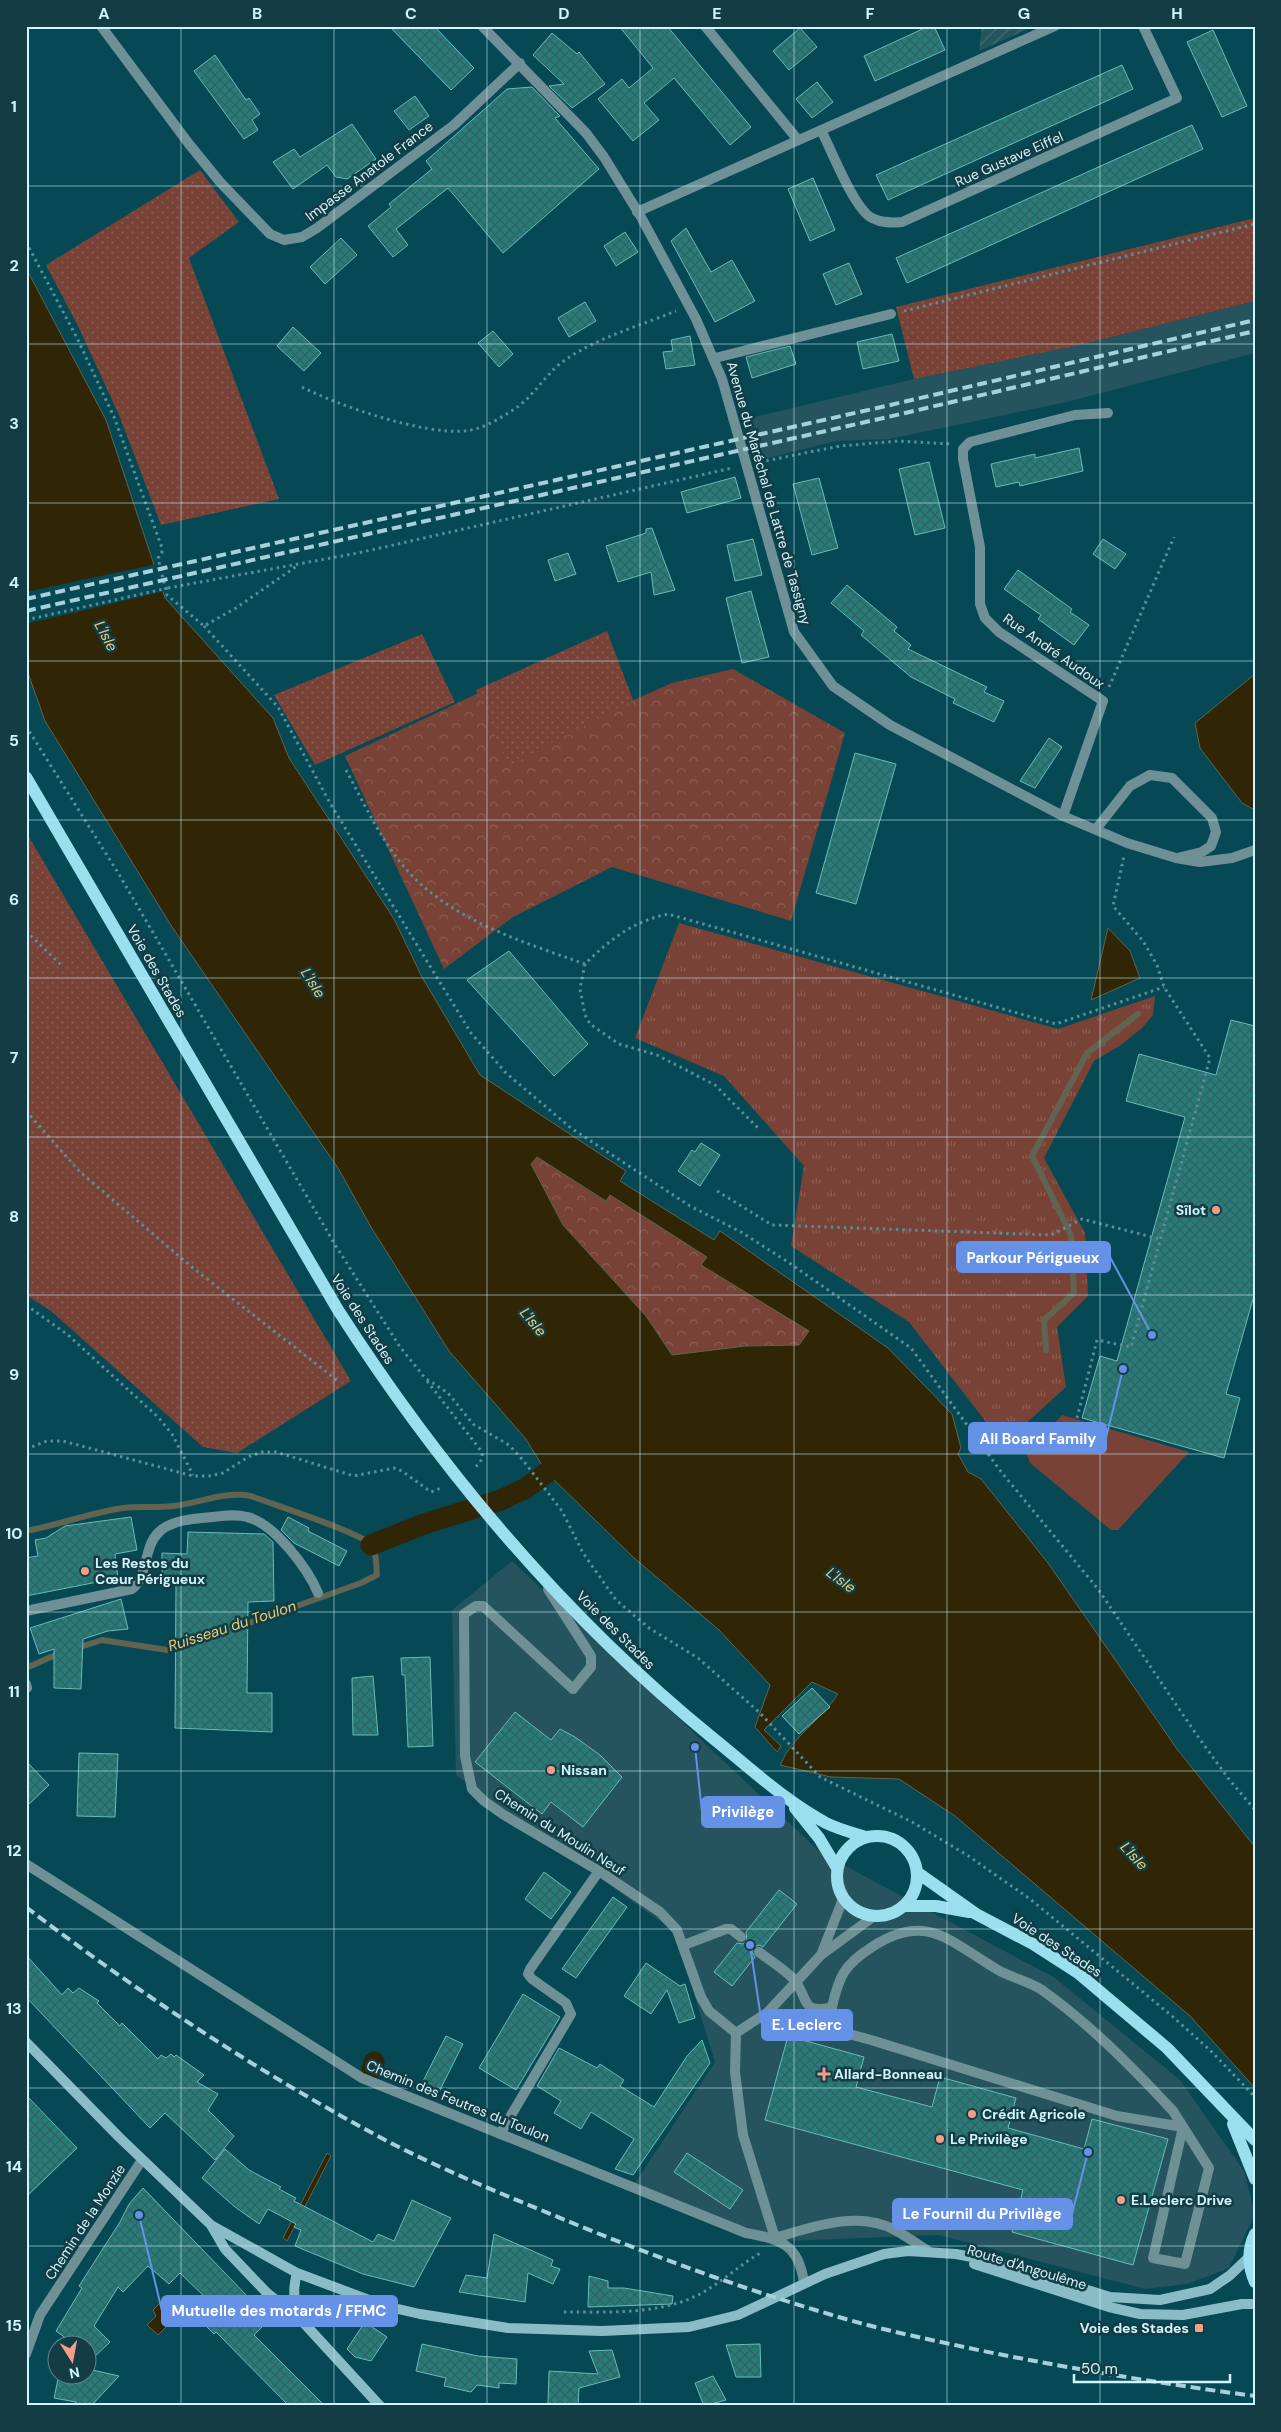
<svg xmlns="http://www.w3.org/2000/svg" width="1281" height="2432" font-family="'DM Sans',sans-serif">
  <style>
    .built { fill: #25545e }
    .industrial { fill: url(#industrial-furrows) }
    .grass { fill: url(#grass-tufts) }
    .forest { fill: url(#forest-crowns) }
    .park { fill: #794236 }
    .garden { fill: url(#garden-dots) }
    .water { fill: #302606; stroke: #606450; fill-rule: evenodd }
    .pier { fill: #064854 }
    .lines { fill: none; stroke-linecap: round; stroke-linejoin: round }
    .stream { stroke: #606450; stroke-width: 6 }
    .canal { stroke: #302606; stroke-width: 21 }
    .building { fill: url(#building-cross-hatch); stroke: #6bbab7 }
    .path { stroke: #588e99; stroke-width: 3; stroke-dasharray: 2.5 4; stroke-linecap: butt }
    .service { stroke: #709097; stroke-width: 10 }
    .minor { stroke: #709097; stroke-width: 10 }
    .secondary { stroke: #89bcc7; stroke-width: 10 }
    .primary { stroke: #9bdeed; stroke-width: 12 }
    .rail { stroke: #a6d1da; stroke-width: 4; stroke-dasharray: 10 5; stroke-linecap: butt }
    .path-bridge { stroke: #588e99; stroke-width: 3; stroke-dasharray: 2.5 4; stroke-linecap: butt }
    .grid { fill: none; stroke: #d1f5fe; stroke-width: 1; stroke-opacity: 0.55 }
    .poi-dot { fill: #f49d8b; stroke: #133c44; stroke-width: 2 }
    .labels { text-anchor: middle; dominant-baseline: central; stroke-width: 5; stroke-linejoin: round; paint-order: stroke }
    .street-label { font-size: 14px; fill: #d1f5fe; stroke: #133c44 }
    .poi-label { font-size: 14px; font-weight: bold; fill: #d1f5fe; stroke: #133c44; text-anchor: start }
    .water-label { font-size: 15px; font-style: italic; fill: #e9cf76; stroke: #133c44 }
    .leader { fill: none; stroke: #6591e7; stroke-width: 2 }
    .callout-dot { fill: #6591e7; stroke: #133c44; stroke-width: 2 }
    .callout { fill: #6591e7; stroke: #6591e7; stroke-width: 2 }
    .callout-label { font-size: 15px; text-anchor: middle; font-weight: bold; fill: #fff }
    .neatline { fill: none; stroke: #d1f5fe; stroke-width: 2 }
    .grid-label { font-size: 16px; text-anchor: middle; font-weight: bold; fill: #d1f5fe }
  </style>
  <defs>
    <pattern id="industrial-furrows" width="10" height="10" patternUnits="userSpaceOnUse" patternTransform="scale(1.25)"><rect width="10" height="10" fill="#25545e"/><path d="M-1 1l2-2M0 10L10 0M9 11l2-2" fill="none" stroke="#446d76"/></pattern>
    <pattern id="grass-tufts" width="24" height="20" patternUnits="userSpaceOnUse" patternTransform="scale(1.25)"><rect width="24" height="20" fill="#794236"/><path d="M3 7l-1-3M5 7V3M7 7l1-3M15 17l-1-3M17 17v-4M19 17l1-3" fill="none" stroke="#8b5e54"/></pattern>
    <pattern id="forest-crowns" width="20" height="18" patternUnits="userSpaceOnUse" patternTransform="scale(1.25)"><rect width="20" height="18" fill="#794236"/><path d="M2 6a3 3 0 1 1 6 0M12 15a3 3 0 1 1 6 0" fill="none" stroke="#8b5e54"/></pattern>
    <pattern id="garden-dots" width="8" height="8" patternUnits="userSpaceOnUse" patternTransform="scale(1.25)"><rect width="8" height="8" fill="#794236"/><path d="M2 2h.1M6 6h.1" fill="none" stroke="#8b5e54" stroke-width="1.8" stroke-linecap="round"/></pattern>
    <pattern id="building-cross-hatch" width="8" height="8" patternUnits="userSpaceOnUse" patternTransform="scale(1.25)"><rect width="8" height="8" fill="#277b79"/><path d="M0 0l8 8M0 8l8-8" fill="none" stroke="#336262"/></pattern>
  </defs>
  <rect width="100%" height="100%" fill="#064854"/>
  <path class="built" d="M1255,301V353L1067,402L889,439L836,441L756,461L746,419L914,379L1080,345Z
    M512,1561L821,1853L1055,1978L1180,2080L1244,2171L1255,2214L1229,2268L1187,2284L1145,2289L939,2235L760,2242L635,2183L715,2062L675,1932L456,1775L452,1610Z"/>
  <path class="industrial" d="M982,26H1035L979,51Z"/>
  <path class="grass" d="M679,923L1058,1029L1155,996L1153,1015L1142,1028L1121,1045L1094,1061L1044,1158L1085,1233L1088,1296L1057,1327L1066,1387L998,1449L986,1422L909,1322L791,1246L804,1166L724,1076L635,1038Z"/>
  <path class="forest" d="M733,669L845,733L791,921L612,867L513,917L444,969L345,756L485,690L526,748L672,683Z
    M537,1157L605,1201L610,1195L707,1257L702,1265L809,1331L799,1345L746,1346L672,1355L646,1316L563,1225L531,1164Z"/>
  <path class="park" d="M1062,1415L1189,1452L1118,1530H1111L1030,1463L1027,1455Z"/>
  <path class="garden" d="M200,170L239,222L189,258L279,499L161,525L119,415L79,328L46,265Z
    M1255,218V301L1080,345L914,379L896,307Z
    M607,631L633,700L508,766L476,690Z
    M422,634L455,702L315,765L274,695Z
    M26,832L351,1381L237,1453L203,1447L51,1311L26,1295Z"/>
  <path class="water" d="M26,268L106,420L165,598L273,718L289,758L394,919L422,977L480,1075L626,1171L620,1181L714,1240L720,1231L888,1348L952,1414L961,1448L958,1454L968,1472L981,1479L1048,1563L1177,1749L1255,1847V2088L1190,2016L955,1816L899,1779L831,1777L780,1765C793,1735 821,1721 838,1694L812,1682L764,1730L781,1746L777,1752L755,1727L770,1685L719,1630L634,1558L547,1473L525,1438L449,1351L371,1227L338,1168L172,927L45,721L28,673L26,633ZM537,1157L606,1201L610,1195L707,1257L701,1265L809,1331L799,1345L746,1346L672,1355L646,1316L563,1225L531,1164Z
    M1255,674V810L1242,803L1200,748L1195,723Z
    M1108,928L1130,951L1140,978L1091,1000Z
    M327,2153L331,2156L287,2241L283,2238Z
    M164,2299L179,2314L158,2335L147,2325L156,2316L153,2310Z"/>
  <path class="pier" d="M157,564L165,591L26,624V592Z"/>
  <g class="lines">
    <path class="stream" d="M1046,1350L1044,1320L1074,1293L1071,1235L1032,1156L1087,1053L1138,1014
      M26,1531C59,1525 89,1513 123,1508C139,1506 156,1508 173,1506C200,1503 224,1491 251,1496C271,1504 363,1533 371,1545C377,1553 376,1566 377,1575L361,1583L241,1626
      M77,1648L102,1640L167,1650L184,1645
      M26,1668L60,1653"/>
    <path class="canal" d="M371,1545L424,1524L501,1500L526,1488L570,1456
      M372,2070L374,2062"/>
  </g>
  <path class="building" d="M389,26H434L474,68L451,90Z
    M619,26H667L751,127L730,145L674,78L644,103L659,120L633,141L598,99L622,79L629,88L653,68Z
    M929,26H934L945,50L875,81L864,56Z
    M800,28L817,47L789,70L773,51Z
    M1213,30L1247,106L1222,117L1187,42Z
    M552,33L577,54L579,52L605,84L572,108L549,86L564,84L533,55Z
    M215,55L246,100L249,98L260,114L252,120L258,130L244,139L194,71Z
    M1122,65L1133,89L888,200L876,175Z
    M817,82L833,102L812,118L796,99Z
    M532,87L560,116L555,118L599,169L503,253L448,188L396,229L408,245L393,257L368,226L391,207L389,204L432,169L426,161L507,89Z
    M415,96L429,116L409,130L394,111Z
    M352,124L376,159L347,179L336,177L327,165L293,189L273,162L294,149L300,157Z
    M1192,125L1203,149L907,283L896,258Z
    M813,178L835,230L810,241L788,189Z
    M686,228L711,272L732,260L755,301L715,322L671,241Z
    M625,232L638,252L616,266L604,246Z
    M341,238L357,255L325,284L310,267Z
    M849,263L862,294L836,305L823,274Z
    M585,302L596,321L569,337L558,318Z
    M293,327L321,353L304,371L277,346Z
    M493,331L513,354L499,367L478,343Z
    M892,334L899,361L863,369L857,342Z
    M690,336L695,365L666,369L663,352L673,351L671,340Z
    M790,346L796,364L752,378L746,357Z
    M1079,448L1083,471L1020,486L1019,482L996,487L991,464L1035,454V458Z
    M929,462L945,528L915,535L899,469Z
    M735,477L741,498L687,513L681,492Z
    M819,478L838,548L812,555L793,484Z
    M652,528L653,531L675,590L654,595L651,572L618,582L606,546L646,533V529Z
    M753,539L762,575L735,581L727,545Z
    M1103,539L1126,554L1115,569L1093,554Z
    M568,553L576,574L555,581L548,560Z
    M1018,570L1072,609L1070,612L1089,625L1074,645L1038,619L1041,615L1004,589Z
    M847,585L897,627L894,631L911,645L908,649L987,687L984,692L1004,701L994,722L953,703L955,699L911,677L861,635L864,631L831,603Z
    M751,591L769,657L742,663L726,598Z
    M1049,738L1062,747L1035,788L1020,781Z
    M855,753L896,764L856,904L816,893Z
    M509,951L588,1044L554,1076L467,980Z
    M1231,1020L1255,1026V1292L1226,1394L1240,1398L1224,1458L1082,1418L1100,1356L1117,1361L1185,1117L1126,1101L1139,1054L1216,1075Z
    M701,1143L720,1155L700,1186L678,1171L692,1150L695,1152Z
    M131,1517L137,1550L115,1554L118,1578L26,1596V1558L38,1556L35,1540L46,1538L65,1526Z
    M288,1517L309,1528L308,1531L347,1551L339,1566L294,1543L281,1530Z
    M188,1532L264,1534L273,1542L274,1601L248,1602L247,1693H272V1732L175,1728L176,1581L162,1580V1553L187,1554Z
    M121,1599L128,1629L108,1631L83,1639L81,1689L54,1688V1649L39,1654L30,1628Z
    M430,1657L433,1746L408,1747L405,1675H402L401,1658Z
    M373,1676L378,1735H353L352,1678Z
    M812,1688L830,1707L799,1734L782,1716Z
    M515,1712L551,1740L560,1729L575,1737L600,1755L622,1777L583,1827L551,1802L542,1814L475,1762Z
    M79,1753L118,1754L115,1817L77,1816Z
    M26,1761L49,1785L26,1807Z
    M544,1872L571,1892L551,1919L525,1899Z
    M779,1890L797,1904L763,1947L759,1945L754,1947L752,1952L755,1957L732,1986L714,1972L737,1943L743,1944L747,1941L746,1932Z
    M613,1897L627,1907L576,1978L562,1969Z
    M26,1955L62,1995L68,1988L73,1993L79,1988L99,2001L97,2003L120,2026L122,2023L158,2059L161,2055L166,2058L171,2054L174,2057L176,2055L204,2075L197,2082L218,2094L208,2110L234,2136L215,2160L165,2113L150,2128L26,1997Z
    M646,1963L680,1986L685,1984L695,2018L679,2023L667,1990L651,2014L624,1996Z
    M523,1994L560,2017L516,2090L479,2068Z
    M446,2036L463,2044L439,2092L422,2083Z
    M788,2036L864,2057L856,2087L932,2107L940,2077L1016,2098L1008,2128L1084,2149L1092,2119L1168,2139L1133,2265L1012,2232L1023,2190L765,2120Z
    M702,2040L710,2063L633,2175L615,2169L634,2139L591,2112L581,2129L554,2113L561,2101L537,2086L559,2048L597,2068L600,2064L624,2080L620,2086L654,2107L687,2056Z
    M26,2095L77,2148L26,2197Z
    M225,2149L249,2170L281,2187L279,2189L296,2198L294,2201L373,2242L378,2234L394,2241L412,2200L451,2218L414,2287L363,2274L295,2246L301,2230L294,2227L296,2224L268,2209L259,2224L235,2207L202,2178Z
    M687,2153L743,2190L730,2209L674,2172Z
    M143,2188L250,2299L243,2306L263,2326L254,2335L325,2406H289L216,2332L214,2334L192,2312L206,2298L180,2273L169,2284L148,2266L123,2292L118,2287L94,2326L110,2342L92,2359L88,2355V2344H74L56,2331L82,2288L79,2286L120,2222L129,2204Z
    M494,2234L553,2260L551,2266L560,2269L553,2284L528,2273L525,2302L459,2292L466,2275L487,2278Z
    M589,2276L608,2281V2288H624L673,2296L672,2304L588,2307Z
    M365,2322L387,2337L371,2361L355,2357L347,2349Z
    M422,2344L478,2356L517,2359L516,2384L499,2383V2388L477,2385L471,2392L444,2386L446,2378L416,2371Z
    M760,2344L761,2377H736L726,2345Z
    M612,2350L620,2377L579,2388L578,2406L548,2404L549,2371L598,2374L589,2351Z
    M88,2369L119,2376L91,2406H75L76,2402L54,2398L59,2374H88Z
    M713,2376L726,2400L704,2406L695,2383Z"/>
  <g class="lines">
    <path class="path" d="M26,242L77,338L114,417L161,545L162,553L158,558L167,595L204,626L236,608L297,566
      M904,311L1255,224
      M302,387C339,406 424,435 465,431C483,429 501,418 516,408C534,396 546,373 565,360C597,338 639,326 676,311
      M760,462L840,446L899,441L950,444
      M168,588L358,553L732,468
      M204,626L278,707L330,803L471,1033L506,1073L571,1128L690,1206L741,1232L788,1262L911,1348L1002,1473L1098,1589L1194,1731L1228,1778L1255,1810
      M1109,687L1174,537
      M26,726L120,876L334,1243L400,1347L425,1378L448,1393L473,1424L509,1445L522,1459L562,1511L583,1553L616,1600L649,1628L698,1658L759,1712L820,1777L912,1822L967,1855L1030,1899L1172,2016L1212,2052L1255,2097
      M346,770C364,803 380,839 405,868C450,920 523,942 585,964C610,939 634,921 668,914L1056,1024L1164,987
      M26,931L61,965
      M585,964L580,989L585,1015L590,1024L619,1044L657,1055L715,1085L759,1129
      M26,1111L80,1172L193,1268L338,1381
      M717,1191L772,1225L1051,1235L1082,1219L1160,1239
      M26,1305L68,1335L158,1417L172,1434L193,1475
      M427,1381L482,1452C483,1460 480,1463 474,1468
      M1077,1418L1097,1340L1131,1347L1210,1058L1164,987L1157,965L1143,941L1113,906L1124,856
      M26,1449L47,1441H63L193,1476H209L223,1473L248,1457L262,1452H276L354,1476L394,1468L402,1471L431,1492L441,1488
      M564,2312C608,2312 662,2315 702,2293C723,2281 741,2264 762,2252"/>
    <path class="service" d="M715,358L891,314
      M1096,829L1130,786L1150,775L1172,778L1212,818L1216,832L1211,846L1202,852L1177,858
      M26,1611L132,1589C149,1575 143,1547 159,1532C169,1522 189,1519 202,1518C217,1517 233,1513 247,1517C274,1523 308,1569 318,1593
      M464,1614L476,1606H483L573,1689L591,1667V1656L548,1589
      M26,1684L27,1688
      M684,1945L726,1929H731L741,1937
      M759,1952C769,1960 789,1972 796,1982C808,1999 802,2015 832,2007C839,1976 844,1965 872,1947C927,1911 950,1942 998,1970C1012,1978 1028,1981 1042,1990C1091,2025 1132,2067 1173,2111L1209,2168L1185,2264L1153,2258L1183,2127L1117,2116L871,2040L768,2012
      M830,2030L832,2007
      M500,2134L571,2014L566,2003L532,1979L528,1974L530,1969L599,1871"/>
    <path class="minor" d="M101,26L189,144L220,182L270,234L284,240L302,237L317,228L454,125L520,63
      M482,26L586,133L604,157L641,217L696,319L722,379L794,632L833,686L890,725L1063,816L1127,843L1176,858L1200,862L1232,858L1255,850
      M705,26L798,140
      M821,130C831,149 854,209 872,218C882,223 891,223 902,222L1177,98L1143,26
      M637,212L1055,26
      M1063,816L1103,701L999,632L985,618L980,604V547L963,459V449L970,442L1075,415L1108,413
      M464,1614L465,1756L472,1789L484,1801L504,1815L599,1871L660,1912L677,1930L701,1997L709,2011L736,2033
      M26,1864L362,2078L746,2233C780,2239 799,2244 804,2283
      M821,1955L843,1899
      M775,2238L743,2135L735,2072L736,2033L768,2012L821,1955L873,1917
      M775,2238C812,2227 858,2210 895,2230C906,2236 917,2244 928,2251
      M26,2354L40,2315L142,2160"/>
    <path class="secondary" d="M26,2042L119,2137L211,2225L297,2273L385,2306L420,2314L508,2328L602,2331L689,2327L738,2315L825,2274L884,2254L908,2251L956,2254L993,2261L1110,2297L1160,2300L1210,2289L1229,2276L1249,2257
      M211,2225L225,2249L267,2293L302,2321L380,2406
      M974,2264L1109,2307L1140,2314L1183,2315L1242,2304H1255
      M297,2273C292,2291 294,2301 301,2318"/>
    <path class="primary" d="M26,777L338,1310C442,1472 565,1618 714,1739C750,1768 785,1801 826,1823C838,1829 853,1833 866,1837
      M795,1808L819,1838L837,1868
      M837 1876a40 40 0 1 1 80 0a40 40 0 1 1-80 0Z
      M918,1873L976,1914L1033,1944L1078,1973L1167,2048L1255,2140
      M905,1906H936L969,1912
      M1233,2124L1255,2179
      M1255,2234C1247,2250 1248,2266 1255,2282"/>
    <path class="rail" d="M26,599L886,406L1255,320
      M26,611L888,417L1255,331
      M26,1907C140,1994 261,2074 387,2141C441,2169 497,2192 553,2215C644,2253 737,2287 832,2315C881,2330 932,2340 983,2351C1073,2369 1163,2384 1255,2396"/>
    <path class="path-bridge" d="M26,620L168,588"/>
  </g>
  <path class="grid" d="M181,26V2406M334,26V2406M487,26V2406M640,26V2406M794,26V2406M947,26V2406M1100,26V2406M26,186H1255M26,344H1255M26,503H1255M26,661H1255M26,820H1255M26,978H1255M26,1137H1255M26,1295H1255M26,1454H1255M26,1612H1255M26,1771H1255M26,1929H1255M26,2088H1255M26,2246H1255"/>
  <g class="poi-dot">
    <circle cx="1216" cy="1210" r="5"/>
    <circle cx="85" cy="1571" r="5"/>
    <circle cx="551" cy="1770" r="5"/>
    <path d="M821.5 2066.5h5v5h5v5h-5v5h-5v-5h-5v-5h5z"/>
    <circle cx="972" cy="2114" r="5"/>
    <circle cx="940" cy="2139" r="5"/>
    <circle cx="1121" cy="2200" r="5"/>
    <rect x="1194" y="2323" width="10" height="10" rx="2.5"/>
  </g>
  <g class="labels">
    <g class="street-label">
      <text transform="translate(1009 159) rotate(-24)">Rue Gustave Eiffel</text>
      <text transform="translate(369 171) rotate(-37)">Impasse Anatole France</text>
      <text transform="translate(769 493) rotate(74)">Avenue du Maréchal de Lattre de Tassigny</text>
      <text transform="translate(1054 651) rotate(35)">Rue André Audoux</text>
      <text transform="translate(157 971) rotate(60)">Voie des Stades</text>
      <text transform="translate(363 1319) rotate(57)">Voie des Stades</text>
      <text transform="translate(616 1630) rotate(45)">Voie des Stades</text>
      <text transform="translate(560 1832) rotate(32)">Chemin du Moulin Neuf</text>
      <text transform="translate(1057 1945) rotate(33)">Voie des Stades</text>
      <text transform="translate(458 2101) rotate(22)">Chemin des Feutres du Toulon</text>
      <text transform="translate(85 2222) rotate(-57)">Chemin de la Monzie</text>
      <text transform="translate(1027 2267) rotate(17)">Route d'Angoulême</text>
    </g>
    <g class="poi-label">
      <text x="1206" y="1210" text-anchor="end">Sîlot</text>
      <text x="95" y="1563">Les Restos du<tspan x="95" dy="16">Cœur Périgueux</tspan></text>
      <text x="561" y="1770">Nissan</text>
      <text x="834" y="2074">Allard-Bonneau</text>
      <text x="982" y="2114">Crédit Agricole</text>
      <text x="950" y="2139">Le Privilège</text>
      <text x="1131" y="2200">E.Leclerc Drive</text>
      <text x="1189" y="2328" text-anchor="end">Voie des Stades</text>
    </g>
    <g class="water-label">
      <text transform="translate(106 636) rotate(62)">L'Isle</text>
      <text transform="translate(313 983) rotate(58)">L'Isle</text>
      <text transform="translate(533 1322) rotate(50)">L'Isle</text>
      <text transform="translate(841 1580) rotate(36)">L'Isle</text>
      <text transform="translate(232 1626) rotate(-18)">Ruisseau du Toulon</text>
      <text transform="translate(1134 1856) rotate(47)">L'Isle</text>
    </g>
  </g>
  <path class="leader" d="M1152 1335L1110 1257M1123 1369L1106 1438M695 1747L702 1812M750 1945L762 2025M1088 2152L1072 2214M139 2215L162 2311"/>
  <g class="callout-dot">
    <circle cx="1152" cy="1335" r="5"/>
    <circle cx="1123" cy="1369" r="5"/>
    <circle cx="695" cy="1747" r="5"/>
    <circle cx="750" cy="1945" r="5"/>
    <circle cx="1088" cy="2152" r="5"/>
    <circle cx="139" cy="2215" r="5"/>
  </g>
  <g class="callout">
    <rect x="957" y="1242" width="153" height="30" rx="5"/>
    <rect x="969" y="1423" width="137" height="30" rx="5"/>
    <rect x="702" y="1797" width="82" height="30" rx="5"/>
    <rect x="762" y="2010" width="90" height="30" rx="5"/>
    <rect x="893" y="2199" width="179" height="30" rx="5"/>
    <rect x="162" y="2296" width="235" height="30" rx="5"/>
  </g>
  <g class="callout-label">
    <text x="1033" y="1263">Parkour Périgueux</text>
    <text x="1038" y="1444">All Board Family</text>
    <text x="743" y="1817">Privilège</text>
    <text x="807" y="2030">E. Leclerc</text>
    <text x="982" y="2219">Le Fournil du Privilège</text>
    <text x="279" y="2316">Mutuelle des motards / FFMC</text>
  </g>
  <rect width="1281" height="2432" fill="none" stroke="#133c44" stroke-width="55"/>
  <g transform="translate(72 2360) rotate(169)"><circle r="24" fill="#133c44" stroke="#5f868e"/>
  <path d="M0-4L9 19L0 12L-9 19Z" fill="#f49d8b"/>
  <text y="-8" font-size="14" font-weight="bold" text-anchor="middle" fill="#d1f5fe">N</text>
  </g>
  <path d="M1074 2374v8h156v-8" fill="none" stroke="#d1f5fe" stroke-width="2.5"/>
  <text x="1081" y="2374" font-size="15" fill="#d1f5fe" stroke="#133c44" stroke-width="4" paint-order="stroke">50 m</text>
  <rect x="28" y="28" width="1226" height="2376" class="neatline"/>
  <g class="grid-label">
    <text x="104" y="19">A</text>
    <text x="257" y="19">B</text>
    <text x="411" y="19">C</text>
    <text x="564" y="19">D</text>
    <text x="717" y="19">E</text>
    <text x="870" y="19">F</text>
    <text x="1024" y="19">G</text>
    <text x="1177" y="19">H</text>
    <text x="14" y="112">1</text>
    <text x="14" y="271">2</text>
    <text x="14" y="429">3</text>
    <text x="14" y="588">4</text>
    <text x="14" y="746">5</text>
    <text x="14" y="905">6</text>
    <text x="14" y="1063">7</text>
    <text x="14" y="1222">8</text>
    <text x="14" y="1380">9</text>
    <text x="14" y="1539">10</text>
    <text x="14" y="1697">11</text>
    <text x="14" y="1856">12</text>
    <text x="14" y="2014">13</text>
    <text x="14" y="2172">14</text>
    <text x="14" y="2331">15</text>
  </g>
</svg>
